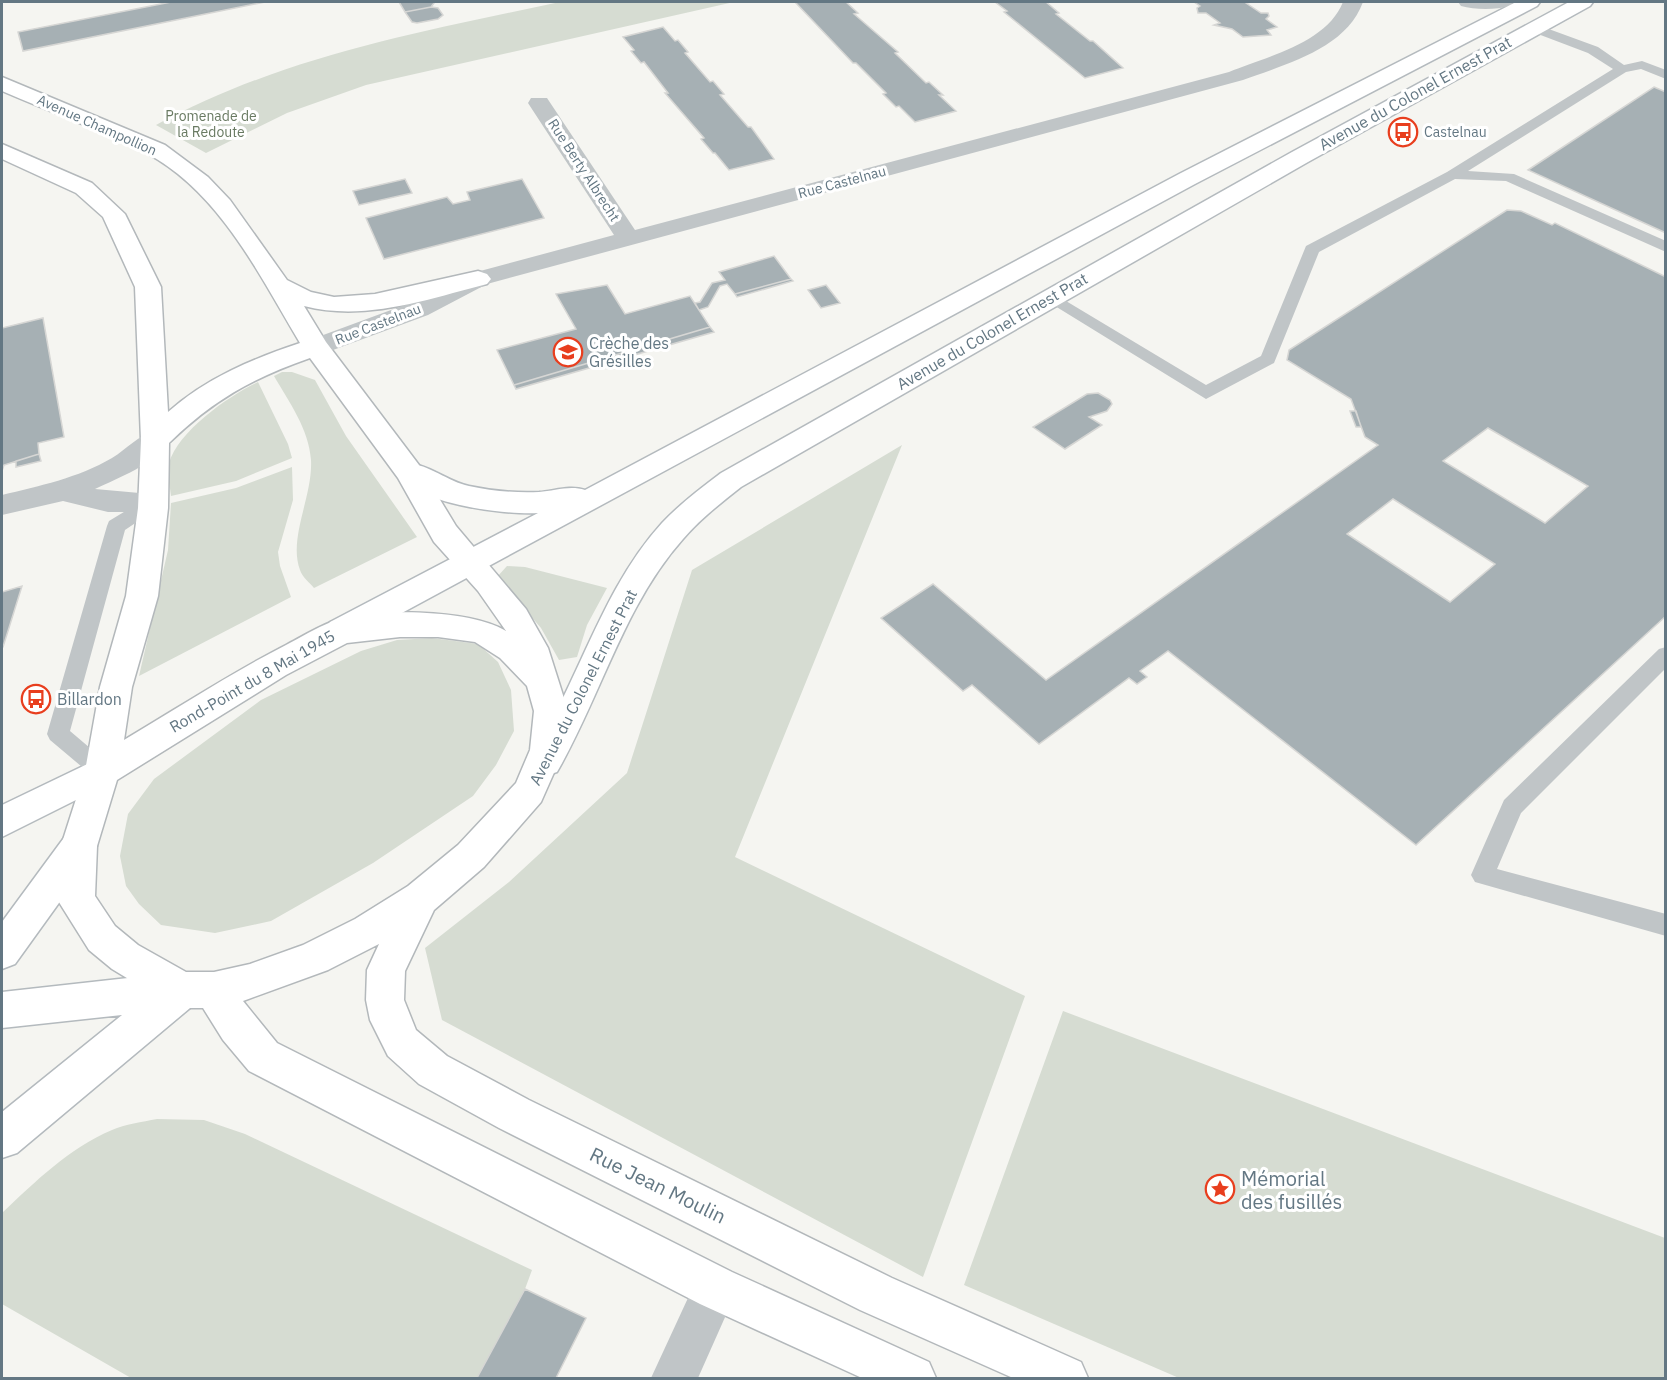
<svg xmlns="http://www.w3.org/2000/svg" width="1667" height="1380" font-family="'IBM Plex Sans',sans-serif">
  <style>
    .green { fill: #d6dcd2 }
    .building { fill: #a6b0b4; stroke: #d6d6d4; stroke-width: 1.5; fill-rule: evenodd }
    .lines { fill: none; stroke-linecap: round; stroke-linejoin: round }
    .secondary-casing { stroke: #b4babe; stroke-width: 3 }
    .primary-casing { stroke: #b3b8bb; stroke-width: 3 }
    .service { fill: #c0c5c7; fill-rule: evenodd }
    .minor { fill: #c0c5c7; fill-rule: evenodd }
    .secondary { fill: #fff; fill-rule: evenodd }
    .primary { fill: #fff; fill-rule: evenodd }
    .labels { text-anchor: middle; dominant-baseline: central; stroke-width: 6; stroke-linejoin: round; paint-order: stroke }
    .far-park-label { font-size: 14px; fill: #697a62; stroke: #fff }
    .far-street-label { font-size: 14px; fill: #637783; stroke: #fff }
    .far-poi-label { font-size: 14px; fill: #637783; stroke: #fff; text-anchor: start }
    .street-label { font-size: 16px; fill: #637783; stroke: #fff }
    .poi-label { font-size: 16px; fill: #637783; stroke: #fff; text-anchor: start }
    .near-poi-label { font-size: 20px; fill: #637783; stroke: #fff; text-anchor: start }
    .near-street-label { font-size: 20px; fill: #637783; stroke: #fff }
  </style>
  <rect width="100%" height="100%" fill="#f5f5f1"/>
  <path class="green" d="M560,2H734L366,85L287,113L206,153L156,125C284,56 419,32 560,2Z
    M282,372H292L315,380L346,436L417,537L314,588C310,583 302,577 300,570C288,538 313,496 311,460C309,429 289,402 274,376Z
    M258,382L288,444L292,458L236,481L171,496C170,486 166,472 169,463C178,431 230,395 258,382Z
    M902,445L735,857L1025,996L923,1277L442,1020L425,948L509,882L627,773L692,570Z
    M292,467L293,500L278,552L280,566L291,597L139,676L168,550L171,503L236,488Z
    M507,566L525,567L607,588L587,625L577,657L559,660L541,628L497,577Z
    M432,638L478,644L498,662L511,690L514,731L496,765L473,796L373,863L271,921L215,933L161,925L139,904L126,886L120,856L128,814L154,779L261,700L361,651L397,640Z
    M1063,1011L1665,1238V1378H1179L964,1285Z
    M157,1119L204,1120L245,1134L532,1270L525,1289L477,1378H131L2,1304V1213C35,1182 69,1148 112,1130C125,1124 142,1122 157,1119Z"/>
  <path class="building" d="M171,2H265L23,51L18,32Z
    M399,2H433L434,3L431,7L405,12Z
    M795,2H846L858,13L854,14L898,52L895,53L926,83L929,82L943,95H939L956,111L915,122L899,106L896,107L883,94L886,93L856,63H853Z
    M995,2H1046L1059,13L1056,14L1090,41H1093L1123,68L1085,78L1004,12L1007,11Z
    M1194,2H1252L1246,3L1261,13H1268L1269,16L1266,19L1277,27L1267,30L1271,35L1243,37L1232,29L1214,25L1220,23L1206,13H1198L1197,8L1200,6Z
    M431,7L438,8L443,15L438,19L417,23L412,22L405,12Z
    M663,27L675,41L678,40L688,52L685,53L710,82L713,81L724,94L720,95L748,127H751L774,159L729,170L715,153H713L701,139L704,138L665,93H668L644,62L641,63L631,51L634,50L623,37Z
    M1654,87L1666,92V233L1528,170Z
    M405,179L412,193L359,205L353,191Z
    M522,179L544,218L384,259L366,218L447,197L453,204L470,200L467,192Z
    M1507,210L1521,211L1552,225L1555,223L1666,277V616L1416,845L1168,651L1140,671L1147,677L1137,684L1129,678L1039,744L972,685L963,691L881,618L933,584L1046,680L1378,445L1365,437L1351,399L1287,360L1289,350ZM1488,428L1588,486L1545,523L1443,461ZM1393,499L1495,564L1450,602L1347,534Z
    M774,256L791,279L735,294L727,284L720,286L708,307L699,310L695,303L700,302L712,283L725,280L719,272Z
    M791,279L793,281L737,297L735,294Z
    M607,285L625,314L690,296L710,327L514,385L497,350L576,329L556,294Z
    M826,285L840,303L821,308L808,290Z
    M43,318L64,437L38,443L39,454L4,465L2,471V328Z
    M710,327L714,332L516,389L514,385Z
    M1098,393L1110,400L1112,404L1107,411L1089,417L1102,425L1065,449L1033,427L1087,394Z
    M1350,411H1356L1361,427H1356Z
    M39,454L41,461L16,467V461Z
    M22,586L3,647H2V592Z
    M525,1289L586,1318L556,1378H477Z"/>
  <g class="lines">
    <g class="secondary-casing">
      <path id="secondary" d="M1516,2H1540L1537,6L1195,184L352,640L341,643L330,640L325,631L330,622L538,513C504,515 414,504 395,472L399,465C422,458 445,481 469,486C492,491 515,493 539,492C554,491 570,485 585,490L1179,174Z
        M1569,2H1593L1590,6L1308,162L741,487C721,503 700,519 683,539C624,605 601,696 557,772L545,776L533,772L528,762C536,746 547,731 555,714C588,650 612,578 662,523C680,504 700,489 721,473L1292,152Z
        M102,757L114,761L119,771L114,781L2,837V805Z
        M79,831L92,835L97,846L92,857L15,964L2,969V922L66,835Z
        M182,972L196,977L201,990L196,1003L17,1153L2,1158V1112L122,1015L2,1028V992Z"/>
    </g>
    <g class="primary-casing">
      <path id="primary" d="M2,77L165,145L208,177L230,200L287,280L311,292L334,297L375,294L478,271L487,274L491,279L487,284C428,299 365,322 304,306L326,342L419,465L456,526L526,609L548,648L568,711L564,750L541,802L484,867L434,910L405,971L404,1000L416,1030L447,1056L529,1100L892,1278L1081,1362L1088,1378H1013L860,1310L499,1128L419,1084L388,1056L370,1020L366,1000L367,970L379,944L328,970L243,1001L277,1043L732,1272L929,1362L936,1378H862L700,1304L249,1071L223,1040L203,1008H182L168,1003L112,969L89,950L57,899L61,846L85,771L100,687L126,596L138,508L141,440L135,287L103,217L76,193L2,159V144L92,183L125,214L161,287L168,412C206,378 252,359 300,343C260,276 220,193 148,154C101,130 50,112 2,91ZM310,358L398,478L434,542L478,591L506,631C471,609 370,607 331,622C316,628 301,637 286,645C231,673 178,708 124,740L132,687L158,596L168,508L169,443C213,400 253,378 310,358ZM400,637H438L475,642L500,658L527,686L534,711L530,750L516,783L458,845L408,886L355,919L303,945L250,964L214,972H186L138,945L115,926L95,896L97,846L117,780L286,675L347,643Z"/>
    </g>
    <path class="service" d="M1535,24L1598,47L1624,65L1642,61L1666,70V79L1641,69L1626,72L1468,171L1514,174L1666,241V252L1506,181L1455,179L1319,252L1274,363L1206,399L1042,298L1050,293L1056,295L1206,385L1261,356L1306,246L1447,172L1613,69L1588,53L1530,31L1529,28Z
      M152,495L159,497L161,502L159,507L125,530L70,731L110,765L113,771L110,777L102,780L94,777L50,740L47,734L107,526L109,521Z
      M1666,647V668L1521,813L1497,869L1666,914V936L1475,882L1471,875L1504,800L1659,649Z"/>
    <path class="minor" d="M1343,2H1363C1346,49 1286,64 1243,80L487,284L428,315L325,353L316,355L307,353L303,347L307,341L410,303L469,274L614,235L528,103L531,98H547L635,230L1229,72C1266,57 1327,43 1343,2Z
      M1458,2H1513L1510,6C1496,10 1475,10 1461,6Z
      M155,431L165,433L169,440C154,465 120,477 95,489L162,495L167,502L162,509L152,512H108L63,501L2,515V495C39,486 78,478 112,458C127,449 138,435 155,431Z
      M716,1266L732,1272L738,1288L698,1378H651L700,1272Z"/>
    <use href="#secondary" class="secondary"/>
    <use href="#primary" class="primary"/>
  </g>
  <defs>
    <g id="bus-ring" transform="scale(1.5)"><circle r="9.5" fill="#fff" stroke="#e83e1e" stroke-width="1.5"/><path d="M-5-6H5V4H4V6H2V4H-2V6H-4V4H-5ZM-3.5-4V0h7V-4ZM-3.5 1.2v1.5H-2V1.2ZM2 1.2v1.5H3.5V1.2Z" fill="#e83e1e"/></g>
    <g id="school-ring" transform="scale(1.5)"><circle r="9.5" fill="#fff" stroke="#e83e1e" stroke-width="1.5"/><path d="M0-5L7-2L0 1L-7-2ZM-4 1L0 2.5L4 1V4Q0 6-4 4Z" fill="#e83e1e"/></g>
    <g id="sight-ring" transform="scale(1.5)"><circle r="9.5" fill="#fff" stroke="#e83e1e" stroke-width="1.5"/><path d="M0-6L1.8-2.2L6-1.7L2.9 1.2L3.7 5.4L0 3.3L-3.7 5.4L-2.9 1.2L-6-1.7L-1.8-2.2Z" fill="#e83e1e"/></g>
  </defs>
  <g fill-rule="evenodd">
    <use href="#bus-ring" x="1403" y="132"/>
    <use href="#school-ring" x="568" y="352"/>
    <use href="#bus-ring" x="36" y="699"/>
    <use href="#sight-ring" x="1220" y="1189"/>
  </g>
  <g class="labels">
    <g class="far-park-label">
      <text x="211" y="116">Promenade de<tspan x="211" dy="16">la Redoute</tspan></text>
    </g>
    <g class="far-street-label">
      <text transform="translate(97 125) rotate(24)">Avenue Champollion</text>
      <text transform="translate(584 170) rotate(57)">Rue Berty Albrecht</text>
      <text transform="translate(842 182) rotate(-15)">Rue Castelnau</text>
      <text transform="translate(378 324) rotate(-21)">Rue Castelnau</text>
    </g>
    <g class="far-poi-label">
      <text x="1424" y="132">Castelnau</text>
    </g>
    <g class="street-label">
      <text transform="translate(1415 93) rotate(-29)">Avenue du Colonel Ernest Prat</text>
      <text transform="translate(992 331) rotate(-30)">Avenue du Colonel Ernest Prat</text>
      <text transform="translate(252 681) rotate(-30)">Rond-Point du 8 Mai 1945</text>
      <text transform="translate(583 687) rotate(-63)">Avenue du Colonel Ernest Prat</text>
    </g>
    <g class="poi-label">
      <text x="589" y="343">Crèche des<tspan x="589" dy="18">Grésilles</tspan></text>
      <text x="57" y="699">Billardon</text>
    </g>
    <g class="near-poi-label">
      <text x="1241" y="1178">Mémorial<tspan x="1241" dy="23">des fusillés</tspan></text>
    </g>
    <g class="near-street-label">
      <text transform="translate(658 1185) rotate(26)">Rue Jean Moulin</text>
    </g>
  </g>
  <rect width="1667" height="1380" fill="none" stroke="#637783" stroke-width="6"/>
</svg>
